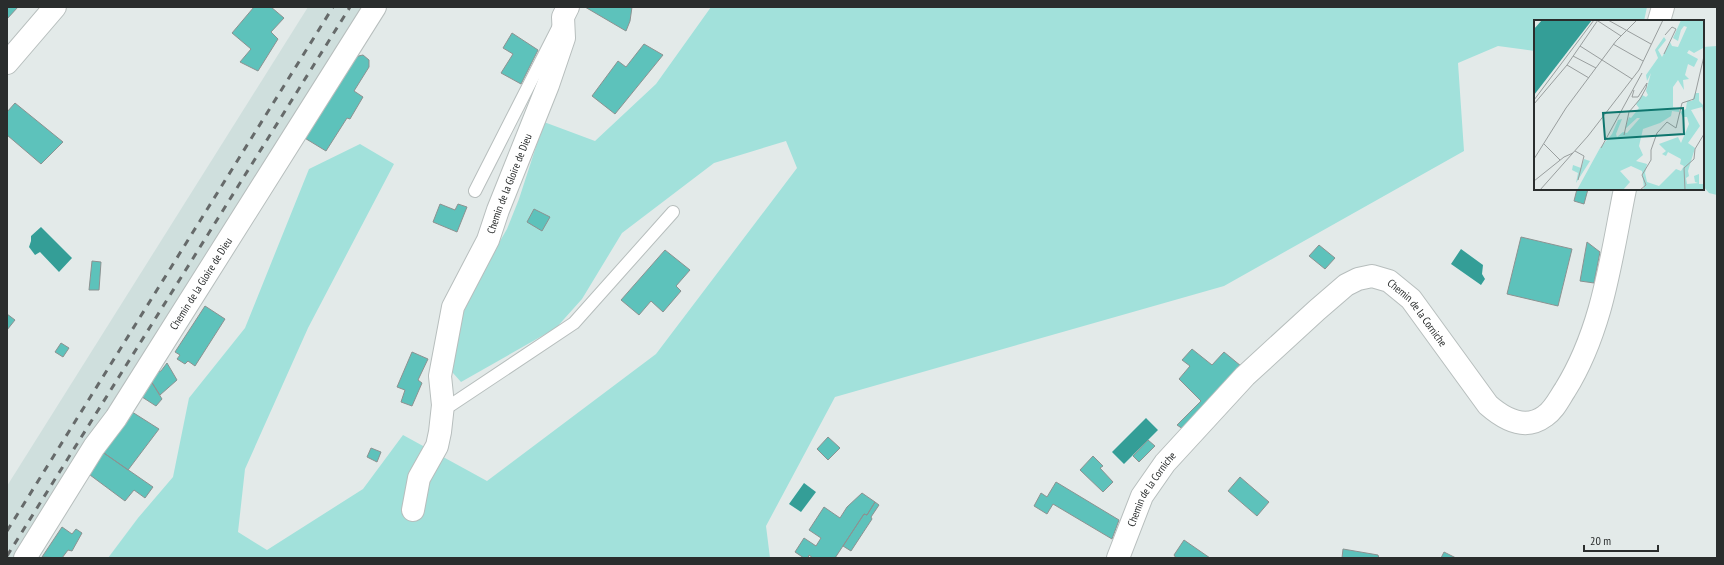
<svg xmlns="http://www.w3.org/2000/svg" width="1724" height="565" font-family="'PT Sans Narrow',sans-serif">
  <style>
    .built { fill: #cfdfdd }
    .green { fill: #a2e1db }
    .water { fill: #349e97 }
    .building { fill: #5dc2bb; stroke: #8c9291 }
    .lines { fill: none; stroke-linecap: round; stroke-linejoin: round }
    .lane-casing { stroke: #b7bebd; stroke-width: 14 }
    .street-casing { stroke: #b7bebd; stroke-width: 24 }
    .secondary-casing { stroke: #b7bebd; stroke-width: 24 }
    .lane { stroke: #fff; stroke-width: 12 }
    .street { stroke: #fff; stroke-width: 22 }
    .secondary { stroke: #fff; stroke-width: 22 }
    .rail { stroke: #666a6a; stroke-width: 3; stroke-dasharray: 7 7; stroke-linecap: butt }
    .labels { text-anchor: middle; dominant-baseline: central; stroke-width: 3.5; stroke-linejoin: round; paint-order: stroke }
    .street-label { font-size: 11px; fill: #2a2d2d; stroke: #e3eae9 }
    .inset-road { fill: none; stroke: #999e9e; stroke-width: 1 }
    .view { fill: #0f766e; fill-opacity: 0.15; stroke: #0f766e; stroke-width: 2 }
    .inset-edge { fill: none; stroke: #2a2d2d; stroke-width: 2 }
  </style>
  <rect width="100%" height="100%" fill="#e3eae9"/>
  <path class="built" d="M308,7H369L19,558H7V486Z"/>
  <path class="green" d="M711,7H1647L1644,21H1535V51L1498,46L1458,63L1464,151L1224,286L835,397L766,526L770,558H108L138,518L173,477L189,398L245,328L309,169L360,144L394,164L308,328L245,469L238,532L267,550L363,489L403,435L487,481L656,354L797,168L786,141L714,163L622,233L582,299L556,328L461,382L445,364L467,303L479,277L507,229L519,199L544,122L595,141L656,84Z
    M1717,46V195L1709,193L1703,186V47Z"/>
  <path class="water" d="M41,227L72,258L59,272L40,252L35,255L29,247L31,241V236Z
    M1461,249L1483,265L1482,274L1485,279L1481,285L1451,264Z
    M1146,418L1158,430L1124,464L1112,452Z
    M804,483L816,492L801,512L789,504Z"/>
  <path class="building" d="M7,7H18L7,19Z
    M254,7H271L284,18L271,32L278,39L258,71L240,62L251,49L232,33Z
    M585,7H632L630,21L626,31Z
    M512,33L538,50L521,84L501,73L513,54L503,48Z
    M644,44L663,55L615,114L592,96L618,61L626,67Z
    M363,55L369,60V67L354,91L363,97L350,119L347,118L326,151L303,137L354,57Z
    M15,103L63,142L41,164L7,135V112Z
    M1577,189H1588L1584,204L1574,201Z
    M440,204L455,210L458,204L467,207L457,232L433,222Z
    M534,209L550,217L542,231L527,222Z
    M1521,237L1572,249L1558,306L1507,294Z
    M1587,242L1600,252L1594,283L1580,281Z
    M1319,245L1335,258L1325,269L1309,256Z
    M665,250L690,270L676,286L681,291L663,312L651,301L639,315L621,300Z
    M92,261L101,262L99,290H89Z
    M205,306L225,319L195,366L188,361L185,364L177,359L180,355L175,352Z
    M7,314L15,320L7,330Z
    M61,343L69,348L63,357L55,352Z
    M1192,349L1212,365L1224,352L1241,366L1183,429L1177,425L1201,401L1179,379L1190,366L1182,360Z
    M412,352L428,359L418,380L422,383L412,406L401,402L405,390L397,387Z
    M167,363L177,380L160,395L149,378L152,374L161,371Z
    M149,378L162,399L156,406L139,395Z
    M129,410L159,429L128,470L101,451Z
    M828,437L840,448L828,460L817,449Z
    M1148,440L1155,446L1139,462L1133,456Z
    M371,448L381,452L377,462L367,457Z
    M101,451L153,487L145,498L134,490L125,501L86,472Z
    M1093,456L1103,466L1100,468L1113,482L1103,492L1080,470Z
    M1240,477L1269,502L1257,516L1228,491Z
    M1056,482L1119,520L1112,539L1053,504L1047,514L1034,506L1041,493L1047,497Z
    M862,493L875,502L867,515L864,514L835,558H813L809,555L808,558H804L795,552L804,538L816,546L821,538L809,530L824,507L840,518L847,507Z
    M875,502L879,505L871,517L872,519L851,551L843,546L864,514L867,515Z
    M62,527L72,534L76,529L82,533L72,551L68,550L62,558L42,557Z
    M1184,540L1210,558H1176L1174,555Z
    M1343,549L1378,555L1379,558H1342Z
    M1444,552L1456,558H1441Z"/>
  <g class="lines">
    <g class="lane-casing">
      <path id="lane" d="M475,191L559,26
        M443,405H451L574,323L673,212"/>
    </g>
    <g class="street-casing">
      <g id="street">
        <path d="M1659,21L1663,7"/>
        <path id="s1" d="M413,510L419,478L437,446L440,432L443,405L440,376L453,307L488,240L498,210L548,85L564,38L563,17L568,7"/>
        <path id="s2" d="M25,558L94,447L116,418L375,7"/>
        <path id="s3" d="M1118,558L1142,496L1165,463L1245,376L1317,310L1346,285L1358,279L1372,276L1389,281L1411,299L1488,405C1504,419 1525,431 1545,416C1554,410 1559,399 1565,390C1603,329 1611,258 1625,189"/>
      </g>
    </g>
    <g class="secondary-casing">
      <path id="secondary" d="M7,63L55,7"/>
    </g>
    <use href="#lane" class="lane"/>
    <use href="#street" class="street"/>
    <use href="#secondary" class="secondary"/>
    <path class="rail" d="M7,531L333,7
      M7,556L350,7"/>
  </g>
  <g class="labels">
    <g class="street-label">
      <text stroke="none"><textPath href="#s1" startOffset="346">Chemin de la Gloire de Dieu</textPath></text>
      <text stroke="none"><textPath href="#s2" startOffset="326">Chemin de la Gloire de Dieu</textPath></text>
      <text stroke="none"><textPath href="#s3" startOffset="449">Chemin de la Corniche</textPath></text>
      <text stroke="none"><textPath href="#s3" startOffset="77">Chemin de la Corniche</textPath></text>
    </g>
  </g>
  <g transform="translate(1534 20)">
    <rect width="170" height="170" fill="#e3eae9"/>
    <path d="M147,0H170L169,28L160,33L155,30L153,33L164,39L160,47L154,44L151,55L155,59L149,60L150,70L144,60L139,67V87L145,89V92L138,91L137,96L126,103L109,109L105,126L109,135L102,141L113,144L111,153L113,162L125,166L142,149L147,151L150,146L146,144L147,139L134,132L132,136L128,134L132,131L125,124L144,117L147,123L155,104L153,97H149L146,92L152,89L153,81H158L161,73H165V81L170,86V97L168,87L157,90L166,106L154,123L161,128L154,151L155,156L152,158L153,164L164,163L161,162L160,156L165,154V164H170V170H107L110,168L108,151L97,146L86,151L96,162L89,170H43L66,128L78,114L84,100L88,99L82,114L83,117L89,112L93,113L106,98H103L91,109L95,97L97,98L105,88L102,84L108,75L112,77L114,75L112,71L117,53L113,61L112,55L124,38L121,30L130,17L132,20L124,30L128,37L136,22L138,26L144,27L153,7L150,6L147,10L144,21L139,18ZM50,139L56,141L42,163L44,153L38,150L39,145L47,148Z" fill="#a2e1db"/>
    <path d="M8,0H58L0,75V9Z" fill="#349e97"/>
    <path class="inset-road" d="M74,0L117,24M64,1L87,16M79,24L109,41M46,26L98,59M130,34L142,9L138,7L131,15M39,36L62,48M33,45L55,58M0,80L60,0M0,84L33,45L64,0M90,115L95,92L106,79L112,68L113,63L104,77H98L100,70M10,124L26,140M67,128L108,53M41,131L50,136L44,160M0,139L32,88L82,21L103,0M0,161L30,137L39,133M6,170L54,116L105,50L129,0M106,170L112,165L108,155L117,140V130L123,113L133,102L142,108L148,83L160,79L170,36M151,170L150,148L160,139L161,129L170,114"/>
    <path class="view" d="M149,88L150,114L71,119L69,93Z"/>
    <rect width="170" height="170" class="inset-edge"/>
  </g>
  <rect width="1724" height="565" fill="none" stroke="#2a2d2d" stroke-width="16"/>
  <path d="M1584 545v6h74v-6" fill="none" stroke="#2a2d2d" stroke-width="2"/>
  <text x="1590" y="545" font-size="12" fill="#2a2d2d" stroke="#e3eae9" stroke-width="3" paint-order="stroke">20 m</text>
</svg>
